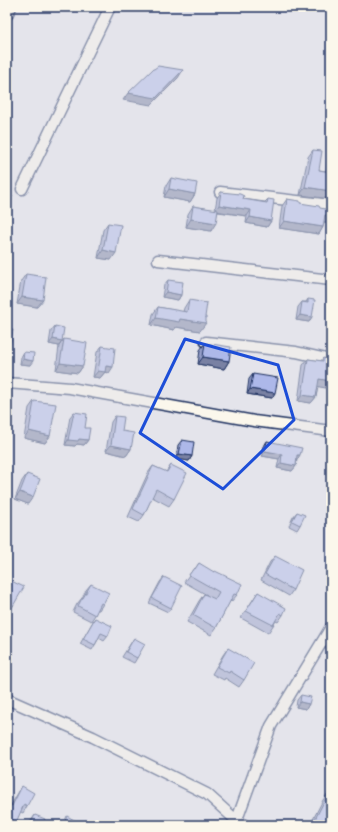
<svg xmlns="http://www.w3.org/2000/svg" width="338" height="832" font-family="Mali,sans-serif">
  <style>
    .lines { fill: none; stroke-linecap: round; stroke-linejoin: round }
    .minor-casing { stroke: #1b2f5e; stroke-width: 13 }
    .path { stroke: #1b2f5e; stroke-width: 1; stroke-dasharray: 1 3; stroke-linecap: butt }
    .minor { stroke: #fbf7ec; stroke-width: 10 }
    .wall { fill: #959ec8; stroke: #1b2f5e }
    .shaded-wall { fill: #7981a3; stroke: #1b2f5e }
    .building { fill: #adb8e9; stroke: #1b2f5e }
    .marked { fill: none; stroke: #1d4ed8; stroke-width: 3; stroke-linejoin: round }
  </style>
  <rect width="100%" height="100%" fill="#e4e4eb"/>
  <filter id="ink" filterUnits="userSpaceOnUse"><feTurbulence type="fractalNoise" baseFrequency=".025" numOctaves="2"/><feDisplacementMap in="SourceGraphic" scale="8" xChannelSelector="R" yChannelSelector="G"/><feConvolveMatrix kernelMatrix="1 2 1 2 8 2 1 2 1" color-interpolation-filters="sRGB"/></filter>
  <g filter="url(#ink)">
    <g class="lines">
      <g class="minor-casing">
        <path id="minor" d="M7,15L11,7
          M22,189L110,7
          M220,192L331,205
          M158,260L331,280
          M206,342L296,352L331,360
          M7,383L70,388L254,421L331,431
          M7,699L93,737L207,794L237,821L244,825
          M235,825L271,726L331,627"/>
      </g>
      <path class="path" d="M7,202L16,194"/>
      <use href="#minor" class="minor"/>
    </g>
    <path class="wall" d="M313,150L319,170L326,171L328,156L331,152V199L300,195L308,157Z
      M171,178L195,194L190,202L164,197L166,186Z
      M221,192L243,199L265,202L268,199L271,221L267,227L246,223L247,216L218,212L211,231L186,227L188,214L193,206L215,210L217,198Z
      M287,199L300,203L331,223L324,222L323,227L319,234L279,228L282,206Z
      M108,223L111,260L98,258L103,230Z
      M26,274L43,300L37,307L17,304L21,281Z
      M168,280L181,295L178,300L162,297L164,285Z
      M308,299L309,322L296,320L298,307L302,302H306Z
      M189,300L200,331L176,327L174,330L151,325L153,314L158,307L183,312L184,308Z
      M55,326L62,341L59,346L49,344L51,331Z
      M64,339L83,366L78,373L56,370L59,346Z
      M205,343L229,361L224,369L198,364L200,350Z
      M102,346L109,373L105,372L100,378L93,377L97,352Z
      M24,352L30,365L20,364L21,357Z
      M323,358L331,381L326,388L318,386L316,397L311,403L298,401L303,365L308,359L321,361Z
      M253,374L272,398L247,394L249,379Z
      M34,401L50,436L45,443L24,438L29,408Z
      M74,412L85,428L88,440L84,445L77,444L75,446L65,445L70,417Z
      M115,416L122,431L131,449L126,456L106,451L111,422Z
      M182,440L192,456L189,461L176,459L178,445Z
      M267,441L297,460L296,466L292,471L277,468L279,459L262,456L264,446Z
      M171,465L174,499L169,506L152,497L144,515L139,522L128,517L148,473L153,466L166,472Z
      M27,474L28,504L15,499L22,481Z
      M297,512L300,525L297,530L289,526L293,517Z
      M275,556L293,590L289,596L261,580L270,562Z
      M199,563L237,595L231,602L230,601L216,628L211,635L187,622L199,601L204,594L207,595L184,582L194,568L195,569Z
      M164,577L171,608L168,612L149,603L160,582Z
      M7,579L13,606L8,613L7,612Z
      M91,584L103,604L99,610H97L95,615L91,621L73,612L77,604L82,598L86,590Z
      M258,592L283,615L278,622L276,621L268,633L241,618Z
      M95,618L108,636L104,641L99,638L92,650L80,644Z
      M134,638L137,658L134,663L122,657Z
      M228,648L244,680L239,687L225,678L224,680L212,674L223,655Z
      M301,695L309,704L306,709L296,707L297,700Z
      M22,786L27,806L23,813L21,812L7,825V809L10,805H11L18,793Z
      M330,790L331,825H310L323,800Z
      M35,815L43,825H28Z"/>
    <path class="shaded-wall" d="M183,70L178,78L151,105L123,100L128,93Z
      M305,187L331,191V199L300,195Z
      M169,189L195,194L190,202L164,197Z
      M219,205L251,210L247,216L215,211Z
      M325,215H331V223L321,221Z
      M250,217L271,221L267,227L246,223Z
      M191,219L216,223L211,231L186,227Z
      M284,221L323,227L319,234L279,228Z
      M103,250L116,253L111,260L98,258Z
      M166,292L181,295L178,300L162,297Z
      M22,297L43,300L37,307L17,304Z
      M300,315L312,317L309,322L296,320Z
      M156,318L180,319L206,323L200,331L176,327L174,330L151,325Z
      M53,339L62,341L59,346L49,344Z
      M7,347L10,348L7,352Z
      M203,357L229,361L224,369L198,364Z
      M23,359L33,361L30,365L20,364Z
      M60,363L83,366L78,373L56,370Z
      M106,366L113,367L109,373L105,372L100,378L93,377L98,371Z
      M319,379L331,381L326,388L314,386Z
      M250,389L275,393L272,398L247,394Z
      M302,395L316,397L311,403L298,401Z
      M29,431L50,436L45,443L24,438Z
      M79,439L88,440L84,445L77,444L75,446L65,445L68,440Z
      M111,445L131,449L126,456L106,451Z
      M265,451L282,454L279,459L262,456Z
      M179,454L192,456L189,461L176,459Z
      M297,455H300L297,460H294Z
      M281,463L296,466L292,471L277,468Z
      M20,492L33,497L28,504L15,499Z
      M300,702L309,704L306,709L296,707Z"/>
    <path class="building" d="M158,66L183,70L156,98L128,93L153,69H154Z
      M7,70L11,72L7,79Z
      M313,150L322,151L319,170L330,172L331,164V191L305,187Z
      M7,156L11,158L7,165Z
      M171,178L197,183L195,194L169,189Z
      M221,192L240,194L244,196L243,199L267,203L268,199L274,200L271,221L250,217L251,210L219,205Z
      M287,199L300,201V203L319,206L320,208L331,210V215H325L323,227L284,221Z
      M193,206L218,210L216,223L191,219Z
      M108,223L121,225L116,253L103,250Z
      M26,274L46,277L43,300L22,297Z
      M168,280L183,282L181,295L166,292Z
      M308,299L315,300L312,317L300,315L302,302L308,303Z
      M189,300L207,303L205,317H206V323L180,319L179,322L156,318L158,307L187,312Z
      M55,326L64,328L62,341L53,339Z
      M7,329L13,330L10,348L7,347Z
      M64,339L87,343L83,366L60,363Z
      M205,343L231,347L229,361L203,357Z
      M102,346L115,348L113,367L106,366L105,372L98,371Z
      M24,352L34,353L33,361L23,359Z
      M323,358L331,360V381L319,379L316,397L302,395L308,359L323,361Z
      M253,374L278,378L275,393L250,389Z
      M34,401L56,404L50,436L29,431Z
      M74,412L87,414L85,428H90L88,440L79,439L78,441L68,440Z
      M115,416L124,417L122,431L134,433L131,449L111,445Z
      M182,440L194,442L192,456L179,454Z
      M267,441L302,448L300,455H297L296,466L281,463L282,454L265,451Z
      M171,465L187,473L174,499L156,489L144,515L133,509L153,466L167,472Z
      M27,474L40,479L33,497L20,492Z
      M297,512L305,515L300,525L292,521Z
      M275,556L302,570L293,590L265,574Z
      M199,563L214,572L215,571L242,584L237,595L234,594L216,628L193,615L204,594L215,599L219,592L189,575L194,568L195,569Z
      M164,577L182,586L171,608L152,598Z
      M7,579L24,587L13,606L7,603Z
      M91,584L109,593L103,604L101,603L95,615L78,606L82,598H83Z
      M258,592L286,608L283,615L280,613L273,625L246,611Z
      M95,618L112,626L108,636L101,633L95,645L83,639Z
      M134,638L145,644L137,658L126,652Z
      M228,648L254,663L244,680L230,671L229,673L217,667Z
      M301,695L311,697L309,704L300,702Z
      M22,786L34,793L27,806L24,804L15,825H7V811L10,805L12,806Z
      M330,790L331,791V825H312Z
      M35,815L45,819L43,825H30Z
      M67,816L83,825L86,820L94,825H63Z"/>
  </g>
  <path d="M0 0H338V832H0ZM185,339L278,365L294,420L223,489L140,433Z" fill="#e4e4eb" fill-opacity=".55" fill-rule="evenodd"/>
  <path class="marked" d="M185,339L278,365L294,420L223,489L140,433Z"/>
  <rect width="338" height="832" fill="none" stroke="#fbf7ec" stroke-width="24"/>
  <rect x="12" y="12" width="314" height="808" fill="none" stroke="#1b2f5e" stroke-width="1.5" filter="url(#ink)"/>
</svg>
